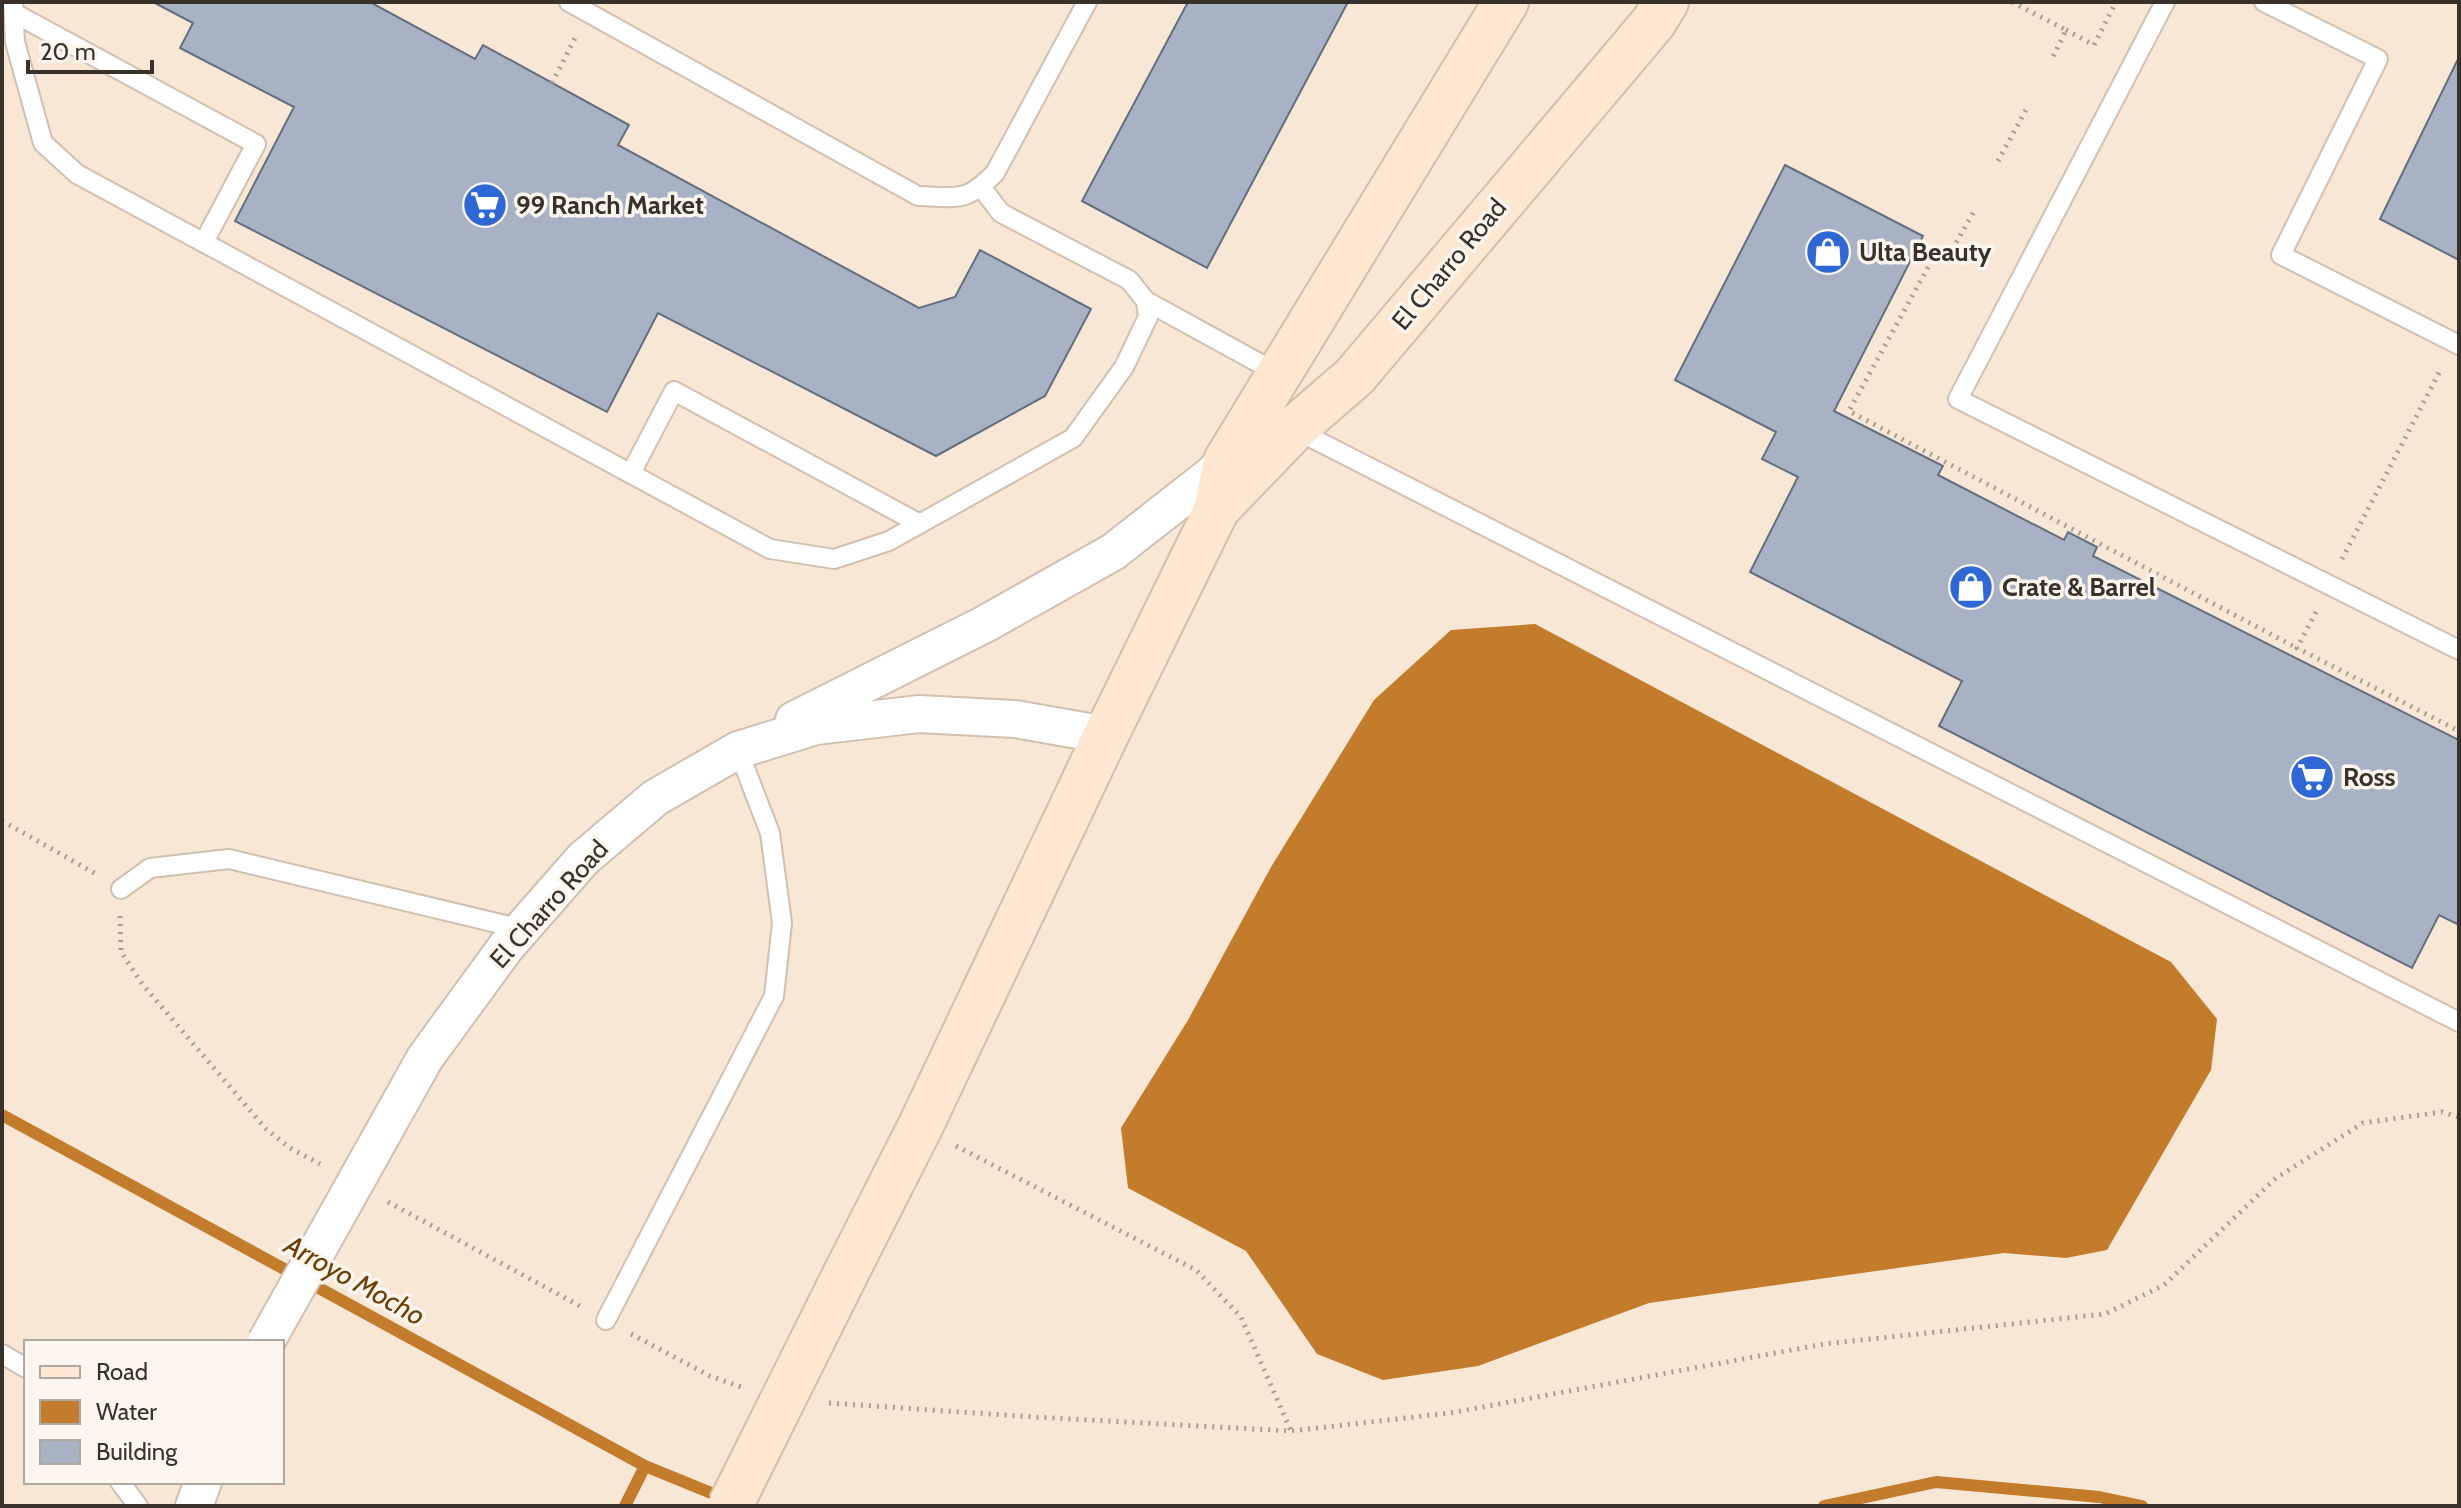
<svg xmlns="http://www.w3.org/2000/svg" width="2461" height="1508" font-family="Cabin,sans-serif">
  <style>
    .water { fill: #c27c2b }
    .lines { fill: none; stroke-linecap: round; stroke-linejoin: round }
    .stream { stroke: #c27c2b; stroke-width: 12 }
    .building { fill: #a8b2c5; stroke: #646e7f; stroke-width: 2 }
    .lane-casing { stroke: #d1bfb0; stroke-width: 22 }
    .street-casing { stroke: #d1bfb0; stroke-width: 40 }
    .secondary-casing { stroke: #d1bfb0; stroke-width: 48 }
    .path { stroke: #aa9d90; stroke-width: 5; stroke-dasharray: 2 6; stroke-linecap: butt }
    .lane { stroke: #fff; stroke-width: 18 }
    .street { stroke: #fff; stroke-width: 36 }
    .secondary { stroke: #fee7d0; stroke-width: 44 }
    .street-bridge-casing { stroke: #d1bfb0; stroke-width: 40; stroke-linecap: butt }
    .secondary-bridge-casing { stroke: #d1bfb0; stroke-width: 48; stroke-linecap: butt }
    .street-bridge { stroke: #fff; stroke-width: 36 }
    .secondary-bridge { stroke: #fee7d0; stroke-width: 44 }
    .labels { text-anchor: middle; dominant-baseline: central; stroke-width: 7; stroke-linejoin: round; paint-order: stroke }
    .poi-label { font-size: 26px; font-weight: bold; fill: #38322b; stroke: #fdf6ef; text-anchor: start }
    .street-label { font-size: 26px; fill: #38322b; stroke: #fdf6ef }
    .water-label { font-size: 28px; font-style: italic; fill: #6e3f00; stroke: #fdf6ef }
  </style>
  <rect width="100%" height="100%" fill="#f9e7d6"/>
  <path class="water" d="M1535,624L2171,962L2217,1019L2211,1070L2107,1250L2066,1258L2004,1253L1649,1303L1478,1366L1383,1380L1317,1354L1246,1251L1128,1188L1121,1128L1188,1020L1271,867L1374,700L1451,630Z"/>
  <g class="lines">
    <path class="stream" d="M2,1115L645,1466L625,1506
      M645,1466L726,1499
      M1824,1506L1936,1482L2099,1497L2142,1506"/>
  </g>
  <path class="building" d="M153,2H370L475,59L483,45L629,125L618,145L919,308L955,297L980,250L1091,309L1045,396L936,456L658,313L607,412L235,221L294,107L180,48L193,23Z
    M1188,2H1348L1207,268L1082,201Z
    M2459,57V260L2380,219Z
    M1785,165L1923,236L1834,411L1943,466L1938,475L2064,540L2068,532L2097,547L2093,556L2459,740V925L2439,915L2412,968L1939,726L1962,681L1750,572L1798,477L1762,459L1776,432L1675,380Z"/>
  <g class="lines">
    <g class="lane-casing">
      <path id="lane" d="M13,2L15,42L43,143L77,174L770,549L834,559L889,541L1073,438L1124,367L1148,317L1146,301L1129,280L1001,213L981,187
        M569,2L918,196C959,197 965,203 995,173L1087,2
        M2165,2L1958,399L2459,650
        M2264,2L2378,59L2281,255L2459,345
        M14,13L256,144L204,242
        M1146,301L1279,374
        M1296,430L2459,1022
        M631,473L674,391L920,524
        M121,889L150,868L229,859L522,929
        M606,1320L774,996L782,923L770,833L738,750
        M2,1354L26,1368
        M120,1482L138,1506"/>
    </g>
    <g class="street-casing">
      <path id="street" d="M794,720L985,624L1113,552L1210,476L1226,461
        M425,1058L506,947L583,859L655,798L738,750L816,726L919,714L1015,719L1106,735
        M194,1506L203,1482"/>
    </g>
    <g class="secondary-casing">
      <path id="secondary" d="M1217,509L1294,429L1355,376L1653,23L1666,2
        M847,1271L920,1127L1106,735L1216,511L1226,461L1506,2"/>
    </g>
    <path class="path" d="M2012,2L2066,30L2051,61
      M2066,30L2094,45L2116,2
      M552,83L575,38
      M1998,161L2028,106
      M1973,213L1956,243L1932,260L1849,411L2297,648
      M2342,559L2441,369
      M2316,612L2297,648L2459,731
      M2,821L98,875
      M120,916L121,952L143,985L266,1129L290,1148L320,1164
      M956,1146L1196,1270L1241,1317L1291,1431
      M388,1202L580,1306
      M631,1334L710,1376L741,1387
      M829,1403L1034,1417L1291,1431L1450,1413L1824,1344L2105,1314L2164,1285L2276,1178L2363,1123L2442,1112L2459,1117"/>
    <use href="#lane" class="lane"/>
    <use href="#street" class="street"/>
    <use href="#secondary" class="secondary"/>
    <g class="street-bridge-casing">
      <path id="street-bridge" d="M266,1342L425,1058"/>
    </g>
    <g class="secondary-bridge-casing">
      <path id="secondary-bridge" d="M730,1506L847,1271"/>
    </g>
    <use href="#street-bridge" class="street-bridge"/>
    <use href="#secondary-bridge" class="secondary-bridge"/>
  </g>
  <defs>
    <g id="supermarket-disc" transform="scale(2.3)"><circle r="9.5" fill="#2e68d6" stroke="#fdf6ef"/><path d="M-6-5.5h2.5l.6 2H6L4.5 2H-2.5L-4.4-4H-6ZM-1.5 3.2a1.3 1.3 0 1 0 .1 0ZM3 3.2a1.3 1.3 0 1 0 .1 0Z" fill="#fff"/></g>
    <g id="shop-disc" transform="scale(2.3)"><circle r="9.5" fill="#2e68d6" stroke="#fdf6ef"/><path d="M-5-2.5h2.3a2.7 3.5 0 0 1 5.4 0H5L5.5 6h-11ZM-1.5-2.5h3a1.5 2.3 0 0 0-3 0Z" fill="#fff"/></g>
  </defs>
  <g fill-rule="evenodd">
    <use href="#supermarket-disc" x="485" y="205"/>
    <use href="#shop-disc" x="1828" y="252"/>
    <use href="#shop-disc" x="1971" y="587"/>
    <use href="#supermarket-disc" x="2312" y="777"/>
  </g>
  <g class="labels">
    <g class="poi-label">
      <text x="516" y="205">99 Ranch Market</text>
      <text x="1859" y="252">Ulta Beauty</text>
      <text x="2002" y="587">Crate &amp; Barrel</text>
      <text x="2343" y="777">Ross</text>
    </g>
    <g class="street-label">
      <text transform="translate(1449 264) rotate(-50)">El Charro Road</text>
      <text transform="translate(549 904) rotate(-48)">El Charro Road</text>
    </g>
    <g class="water-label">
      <text transform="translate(355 1280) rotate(29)">Arroyo Mocho</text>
    </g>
  </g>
  <rect width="2461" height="1508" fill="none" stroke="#38322b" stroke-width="8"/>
  <rect x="24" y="1340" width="260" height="144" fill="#fdf6ef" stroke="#aea8a1" stroke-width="2"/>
  <rect x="40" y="1366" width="40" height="12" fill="#fee7d0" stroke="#aea8a1" stroke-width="2"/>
  <text x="96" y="1380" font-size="24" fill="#38322b">Road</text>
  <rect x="40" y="1400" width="40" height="24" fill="#c27c2b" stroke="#aea8a1" stroke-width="2"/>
  <text x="96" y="1420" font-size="24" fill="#38322b">Water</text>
  <rect x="40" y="1440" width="40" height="24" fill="#a8b2c5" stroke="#aea8a1" stroke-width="2"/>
  <text x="96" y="1460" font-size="24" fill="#38322b">Building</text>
  <path d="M28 60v12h124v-12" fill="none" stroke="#38322b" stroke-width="4"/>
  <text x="40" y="60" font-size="24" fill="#38322b" stroke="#fdf6ef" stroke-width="6" paint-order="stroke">20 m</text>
</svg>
